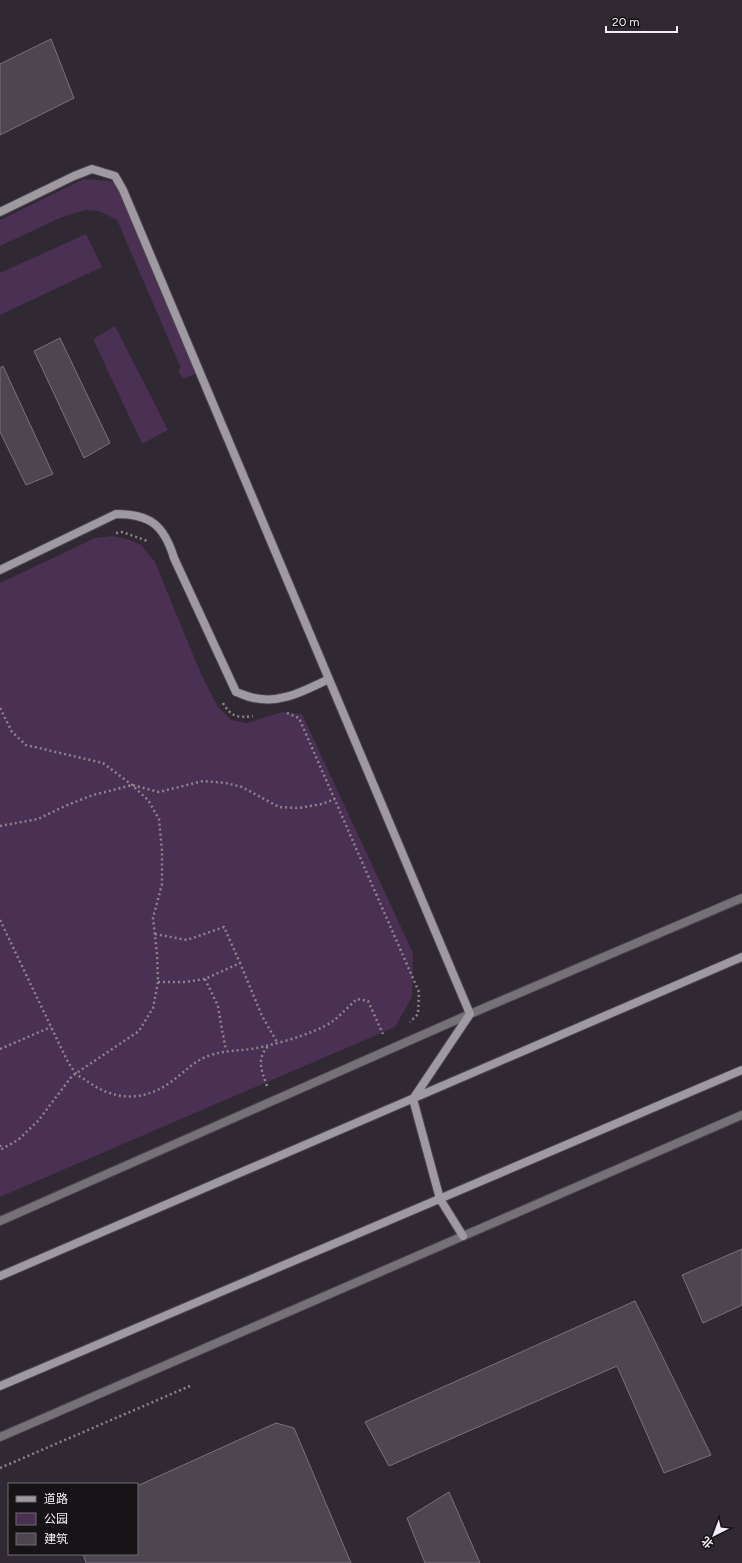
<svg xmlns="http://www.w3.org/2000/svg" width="742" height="1563" font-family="Figtree,'Noto Sans SC',sans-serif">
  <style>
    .green { fill: #4a3053 }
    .building { fill: #4d454f; stroke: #79717c }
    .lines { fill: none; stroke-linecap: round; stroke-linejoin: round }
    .lane-casing { stroke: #4b444d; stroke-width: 10 }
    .secondary-casing { stroke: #4b444d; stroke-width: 10 }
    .path { stroke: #8b858d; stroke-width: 2.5; stroke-dasharray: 2 3; stroke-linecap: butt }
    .lane { stroke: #757176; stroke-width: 8 }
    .secondary { stroke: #9f99a1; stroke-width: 8 }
  </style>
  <rect width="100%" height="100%" fill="#302832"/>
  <path class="green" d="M84,179L112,181L123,195L197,373L183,379L178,370L181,368L117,220L99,211L85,210L62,217L0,246V220Z
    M86,234L102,267L0,315V273Z
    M115,326L168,430L142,444L93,339Z
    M112,536L127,539L141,545L155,562L201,674L218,707L231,720L247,723L282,712L302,714L413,953L412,997L395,1027L0,1197V583L95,538Z"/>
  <path class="building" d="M51,39L74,98L0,135V64Z
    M60,338L110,443L84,458L34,351Z
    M3,366L53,474L26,485L0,432V368Z
    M742,1249V1305L703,1323L682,1275Z
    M635,1301L711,1455L664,1473L617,1366L389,1466L365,1422Z
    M276,1423L294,1428L351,1563H86L83,1554H137V1486Z
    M449,1492L480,1563H425L407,1518Z"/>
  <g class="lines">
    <g class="lane-casing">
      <path id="lane" d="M0,1221L470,1014L742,898
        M0,1437L742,1115"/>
    </g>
    <g class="secondary-casing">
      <path id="secondary" d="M0,212L74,176L92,169L115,176L123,190L470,1014L413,1099L440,1199L463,1236
        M0,570L116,514C150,514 164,525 174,558L236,692C242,694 248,697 254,698C282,704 305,690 329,679
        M0,1276L742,957
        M0,1386L742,1070"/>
    </g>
    <path class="path" d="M116,533L122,532L145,540L147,542
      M223,703C231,717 238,718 253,716
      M0,708L12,732L26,745L103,763L132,785L148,800L159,819L162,851V884L153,918L157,954L158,982L153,1008L139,1031L72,1076L38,1121L18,1140L0,1150
      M287,713L299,718L419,992L418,1014L410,1022
      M0,826L38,819L65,806L93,795L132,785L159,792L203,781L226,783L242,787L279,807L299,808L322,804L335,799
      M0,920L64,1054C67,1060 70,1066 75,1072C77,1076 83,1078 87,1081C113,1100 141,1102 168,1084C183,1074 194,1060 211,1055C224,1051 231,1051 243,1050C265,1048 315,1034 333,1021C341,1015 349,1006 357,999L368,1001L383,1034
      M155,934L187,940L224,927L240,963
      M205,979L218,1006L222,1030L226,1050
      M158,982H184L205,979L240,963L262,1016L277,1042
      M0,1049L51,1027
      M267,1086C261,1069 256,1059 269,1045
      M0,1145L1,1149
      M0,1468L190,1386"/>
    <use href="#lane" class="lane"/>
    <use href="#secondary" class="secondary"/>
  </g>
  <rect x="8" y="1483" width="130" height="72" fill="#161317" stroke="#6e6b6f"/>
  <rect x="16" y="1496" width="20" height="6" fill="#9f99a1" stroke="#6e6b6f"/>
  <text x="44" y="1503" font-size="12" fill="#f3eef4">道路</text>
  <rect x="16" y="1513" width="20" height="12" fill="#4a3053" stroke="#6e6b6f"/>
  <text x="44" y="1523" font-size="12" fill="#f3eef4">公园</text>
  <rect x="16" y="1533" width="20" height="12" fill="#4d454f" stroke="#6e6b6f"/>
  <text x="44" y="1543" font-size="12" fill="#f3eef4">建筑</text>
  <g transform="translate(714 1535) rotate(222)" stroke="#161317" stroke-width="3" paint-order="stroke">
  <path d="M0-3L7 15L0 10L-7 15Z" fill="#f3eef4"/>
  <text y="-6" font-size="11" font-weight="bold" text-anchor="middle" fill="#f3eef4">北</text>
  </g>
  <path d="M606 26v6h71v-6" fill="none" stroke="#f3eef4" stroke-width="2"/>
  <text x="612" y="26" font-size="12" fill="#f3eef4" stroke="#161317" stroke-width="3" paint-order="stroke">20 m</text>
</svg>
